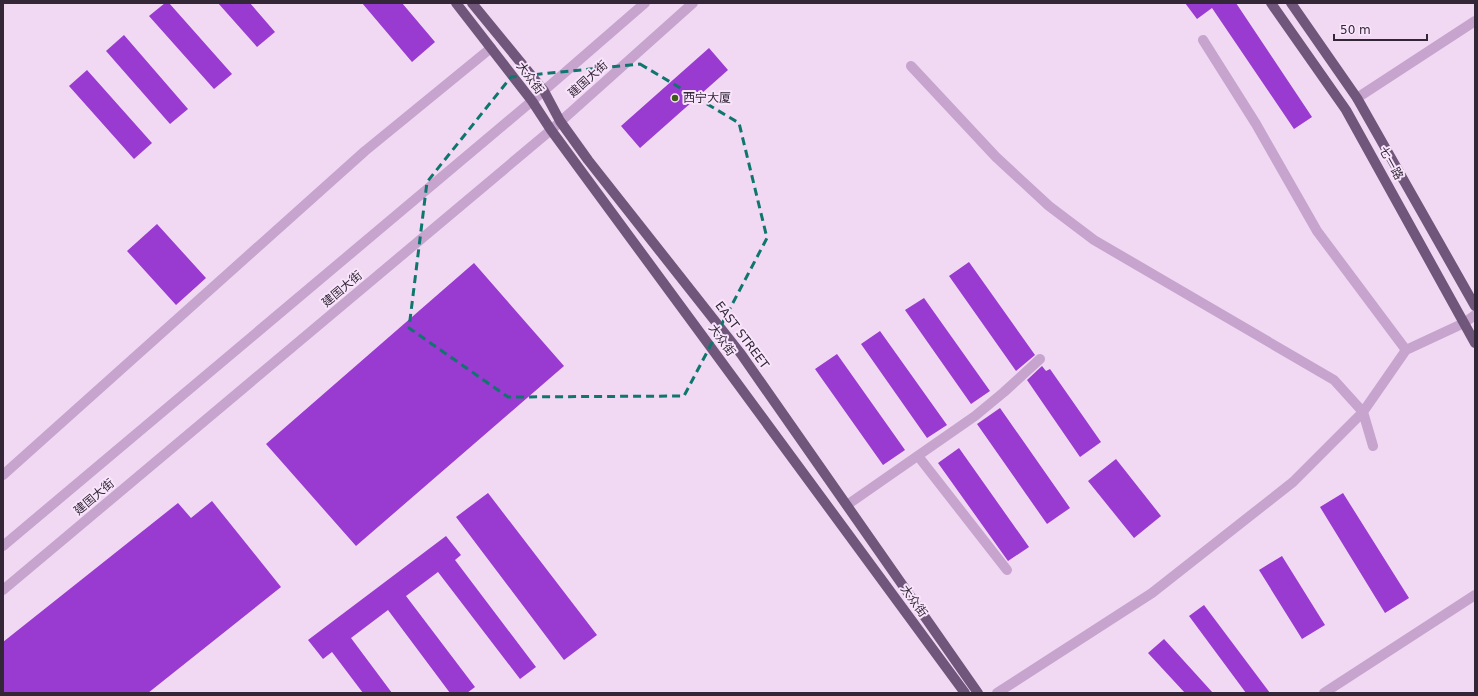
<svg xmlns="http://www.w3.org/2000/svg" width="1478" height="696" font-family="'DejaVu Sans','Noto Sans SC',sans-serif">
  <style>
    .building { fill: #993ad0 }
    .lines { fill: none; stroke-linecap: round; stroke-linejoin: round }
    .minor { stroke: #c6a4cd; stroke-width: 10 }
    .tertiary { stroke: #c6a4cd; stroke-width: 10 }
    .primary { stroke: #70567a; stroke-width: 10 }
    .marked { fill: none; stroke: #0f766e; stroke-width: 3; stroke-dasharray: 8 5; stroke-linejoin: round }
    .poi-dot { fill: #3d5c18; stroke: #f9e5fb; stroke-width: 1.5 }
    .labels { text-anchor: middle; dominant-baseline: central; stroke-width: 4; stroke-linejoin: round; paint-order: stroke }
    .street-label { font-size: 12px; fill: #322637; stroke: #f9e5fb }
    .poi-label { font-size: 12px; fill: #322637; stroke: #f9e5fb; text-anchor: start }
  </style>
  <rect width="100%" height="100%" fill="#f1d9f3"/>
  <path class="building" d="M165,3H169L232,74L214,89L149,16Z
    M218,3H250L275,32L257,47Z
    M362,3H402L435,42L412,62Z
    M1185,3H1236L1312,117L1294,129L1212,8L1197,19Z
    M124,35L188,109L170,124L106,51Z
    M709,48L728,70L640,148L621,126Z
    M87,70L152,143L134,159L69,86Z
    M157,224L206,278L176,305L127,251Z
    M969,262L1035,355L1016,371L949,276Z
    M474,263L564,366L356,546L266,444Z
    M924,298L990,391L971,404L905,310Z
    M880,331L947,425L927,438L861,344Z
    M837,354L905,450L883,465L815,369Z
    M1042,366L1046,371L1050,369L1101,442L1080,457L1027,380Z
    M1000,408L1070,508L1047,524L977,424Z
    M959,448L1029,547L1008,561L938,463Z
    M1116,459L1161,516L1134,538L1088,481Z
    M488,493L597,635L564,660L456,517Z
    M1343,493L1409,598L1385,613L1320,507Z
    M212,501L281,587L148,693H3V642L178,503L191,518Z
    M446,536L461,555L455,560L536,667L520,679L438,572L406,596L475,687L467,693H450L388,610L351,638L392,693H363L332,652L323,659L308,640Z
    M1282,556L1325,625L1302,639L1259,570Z
    M1204,605L1270,693H1246L1189,616Z
    M1164,639L1213,693H1185L1148,653Z"/>
  <g class="lines">
    <path class="minor" d="M1203,40L1256,124L1317,231L1406,350
      M911,66L996,157L1049,206L1094,240L1334,380L1363,412L1373,446
      M918,456L1007,570
      M3,475L365,151L491,48
      M847,505L975,416L1004,392L1040,359
      M997,693L1152,593L1293,482L1363,412L1406,350L1464,323L1475,315
      M1324,693L1475,595"/>
    <path class="tertiary" d="M1357,98L1475,21
      M3,546L532,101L645,3
      M3,590L551,130L693,3"/>
    <path class="primary" d="M456,3L532,101L551,130L965,693
      M472,3L544,91L560,121L588,160L741,354L978,693
      M1271,3L1346,110L1475,343
      M1291,3L1357,98L1475,306"/>
  </g>
  <path class="marked" d="M640,64L739,123L767,238L684,396L508,397L409,328L427,182L511,77Z"/>
  <circle class="poi-dot" cx="675" cy="98" r="4"/>
  <g class="labels">
    <g class="street-label">
      <text transform="translate(530 78) rotate(53)">大众街</text>
      <text transform="translate(588 79) rotate(-42)">建国大街</text>
      <text transform="translate(1391 163) rotate(61)">七一路</text>
      <text transform="translate(342 289) rotate(-40)">建国大街</text>
      <text transform="translate(742 335) rotate(53)">EAST STREET</text>
      <text transform="translate(722 340) rotate(54)">大众街</text>
      <text transform="translate(94 497) rotate(-40)">建国大街</text>
      <text transform="translate(914 601) rotate(54)">大众街</text>
    </g>
    <g class="poi-label">
      <text x="683" y="98">西宁大厦</text>
    </g>
  </g>
  <rect width="1478" height="696" fill="none" stroke="#322637" stroke-width="8"/>
  <path d="M1334 34v6h93v-6" fill="none" stroke="#322637" stroke-width="2"/>
  <text x="1340" y="34" font-size="12" fill="#322637" stroke="#f9e5fb" stroke-width="3" paint-order="stroke">50 m</text>
</svg>
